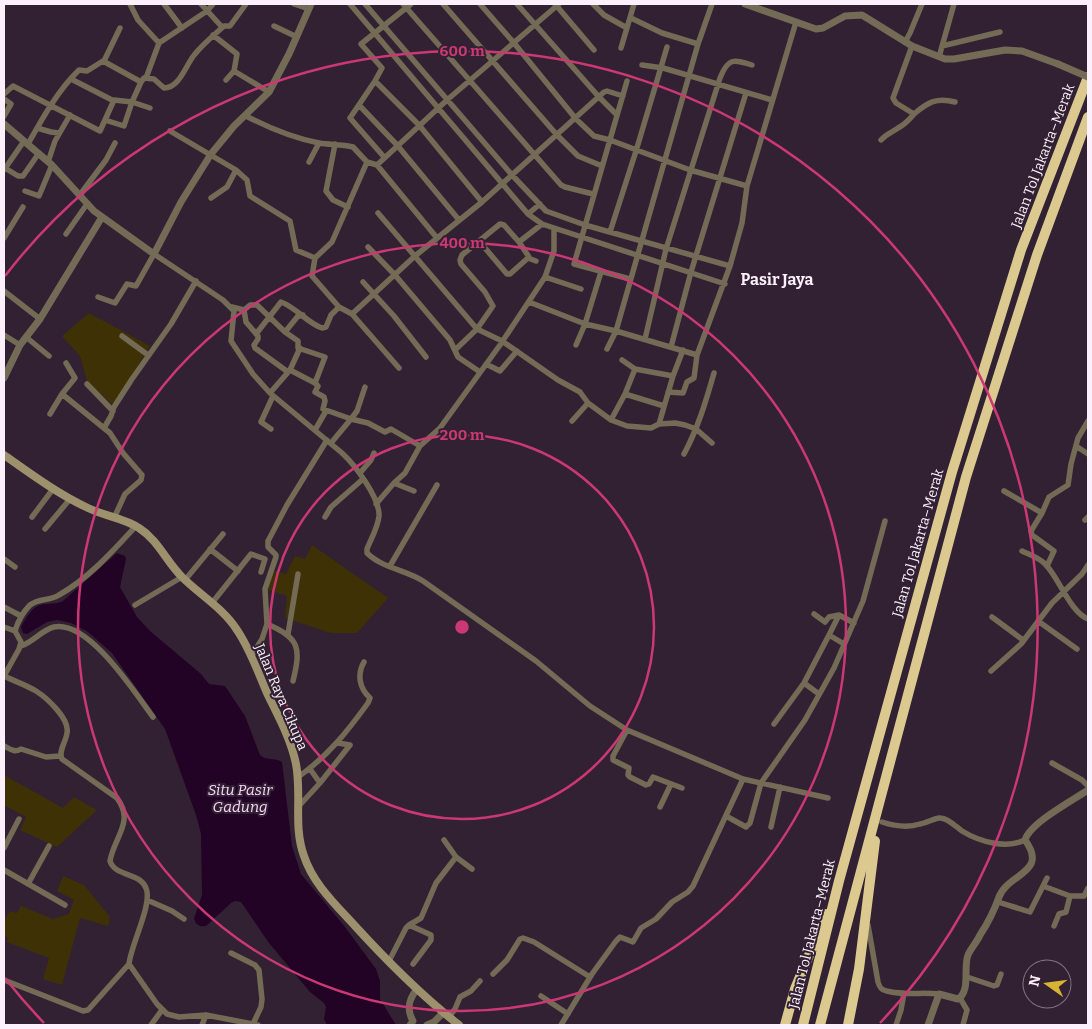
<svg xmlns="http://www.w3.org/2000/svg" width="1092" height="1029" font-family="Bitter,serif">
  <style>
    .green { fill: #3e3105 }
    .water { fill: #230325 }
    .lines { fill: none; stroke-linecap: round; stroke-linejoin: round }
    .minor { stroke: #736b55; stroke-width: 5.5 }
    .tertiary { stroke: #736b55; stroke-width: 7 }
    .secondary { stroke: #9d916d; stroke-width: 8 }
    .motorway { stroke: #dcc990; stroke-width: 10 }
    .tertiary-bridge { stroke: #736b55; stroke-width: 7 }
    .ring { fill: none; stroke: #cb3873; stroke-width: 2.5 }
    .labels { text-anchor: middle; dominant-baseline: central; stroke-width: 4; stroke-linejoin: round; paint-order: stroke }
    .street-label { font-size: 14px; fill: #fcf0fc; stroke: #322133 }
    .water-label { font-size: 15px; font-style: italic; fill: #f9d4fa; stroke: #322133 }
    .quarter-label { font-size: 16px; font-weight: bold; fill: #fcf0fc; stroke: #322133 }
    .centre { fill: #cb3873; stroke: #322133; stroke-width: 2.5 }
    .ring-label { font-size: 15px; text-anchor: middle; font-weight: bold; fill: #cb3873; stroke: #322133; stroke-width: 4; stroke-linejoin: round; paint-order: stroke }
  </style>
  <rect width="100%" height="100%" fill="#322133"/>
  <path class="green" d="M89,313L150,346L114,406L87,381L80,356L62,336Z
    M312,545L388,598L357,633H331L285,618L287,596L268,590L272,570L286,574L295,556L305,559Z
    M4,775L63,808L74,797L97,810L57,847L20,830L26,817L4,805Z
    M63,876L84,885L110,917L108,926L80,918L62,985L43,979L49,958L7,942L8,938L4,935V920L10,911L17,913L21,906L53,919L69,914L74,900L57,891Z"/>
  <path class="water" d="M117,553L125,556L126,559L120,587L137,617L150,631L201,674L209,684L225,686L245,716L260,755C266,761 275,757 282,762L292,846L301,874L345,927L376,969L380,981V999L396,1025H327L324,1019L326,1007L324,1003L310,992L269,943L241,902L235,901L231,903L206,926C200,927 195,925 194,918L202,895L201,834L196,815L165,729L112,653L88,632L71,623L57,620L47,622L27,634L23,633L21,627C28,615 33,604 47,604C53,603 58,604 63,601Z"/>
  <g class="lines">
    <path class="minor" d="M130,4L138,20L159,43
      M164,4L182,28
      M201,4L222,27
      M294,4L309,9
      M350,4L528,214L542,224L725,284
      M365,4L512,175L546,211L585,225L730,266
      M403,4L561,185L565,187L593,194
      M443,4L557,135L578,156L602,166
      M480,4L514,43L576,119L594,136L610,140L690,170L747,186
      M517,4L599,97L617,115
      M555,4L594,50
      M593,4L604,15L627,28
      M631,18L662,33L698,44
      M274,26L297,37
      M213,35L237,54L234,71
      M905,42L910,33L922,4
      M912,46L893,98L896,103L914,114C928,102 937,97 955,102
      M942,46L1000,32
      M621,48L634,4
      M939,57L954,4
      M104,61L120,28
      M642,65L663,68L772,100
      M146,78L159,43L207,11L213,4
      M71,79L114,101
      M226,80L234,71L269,92
      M375,81L419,125L482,202
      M627,81L574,264L630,279
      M4,94L13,86L100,131L114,100L132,102L141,82L144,78L154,79L164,88C180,88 186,64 195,54C203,44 214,35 224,26H230L246,4
      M4,99L11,104L4,116
      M359,105L397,145L459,220
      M246,116C269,128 293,138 319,143C330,145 342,144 353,147L367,162L377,165L437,238
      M105,120L124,126L132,102L150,108
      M37,128L51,132L59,133
      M170,131L236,170L227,187L211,198
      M881,140C886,134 891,133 898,128C904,125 909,120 914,114
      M28,144C42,119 58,90 79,70L87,71L103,61L141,82
      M335,144L326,191L333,200L348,207
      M384,157L350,118L375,81L382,68L361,44L411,4
      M48,162L55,141L70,115
      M309,162L319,143
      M367,162L332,242L315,258L312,276L339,307L352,314L399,368
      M377,165L447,100L559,4
      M5,168L18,176H23L39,153
      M4,170L24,141
      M236,170L247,180L250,196L290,221L296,250L315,258
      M25,191L39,196L52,165
      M79,196L106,160L115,143
      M378,213L477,329L502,341L558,380L580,392L588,403L611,420L627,426L651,428L659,424L675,423L685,425L696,429L712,443
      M528,214L540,204
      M610,232L636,151L667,47
      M66,234L87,204
      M4,238L23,207
      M479,241L507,274H510L529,257L519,242
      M368,247L395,275L450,340L458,357L480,372
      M528,258L536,261
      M601,272L585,324L616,331L697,355L730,266L742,223L747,186L796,22
      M545,277L581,289
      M363,282L394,316L426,357
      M4,291L40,319
      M98,297L115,303L127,284L136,286L154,254L223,300L234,311L231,341L253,374L270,393L342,453C355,465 380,498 379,516C378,527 371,539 367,549V553C382,568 406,570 423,581L536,661L590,706L627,730L743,779L828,798
      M529,302L585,324L576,345
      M232,307L244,310L250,305H257L285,332L298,341V348L325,357L315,383L318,386L315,392L324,397L325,401L323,409L351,419L331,443
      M244,310L246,322L258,336V339L254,345L255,348L288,372
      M352,314L415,256L482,202L604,92L607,91L623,96
      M285,332L298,316L303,315
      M256,334L281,302C297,308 307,323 322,328L326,327L331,315L339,307
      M4,335L20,345
      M122,336L148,355
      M26,337L49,356
      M645,339L666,249L720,78C728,58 733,59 752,65
      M671,347L691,272L746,93
      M607,349L616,331L698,44L712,4
      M455,350L477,329L493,306L485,292L461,264L460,260L462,255L500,224L504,225L519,242L542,224
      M622,360L635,369L673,376
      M66,363L75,378L62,394L110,433L123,453L142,475L141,480L125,494L114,518
      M486,364L500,371L517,351
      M290,370L300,348
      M87,384L113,411
      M668,392L683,393L687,382L694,378L697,355
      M270,393L290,370L315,383
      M625,394L664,406
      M50,414L62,394
      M351,419L368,423L385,432L391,429L420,446
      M351,419L357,411L365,387
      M611,420L625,394L635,369
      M572,421L588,403
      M659,424L673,376L683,350
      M104,428L111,416L114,407L132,379L171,324L196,281
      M271,429L261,422L273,396
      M315,430L326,411
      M1076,446L1088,454
      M684,454C698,428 706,401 714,373
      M360,473L371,460L374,453
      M394,483L414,491
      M1004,491L1042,513
      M376,504L394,483L405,473L420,446L440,428L500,345L545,277L554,251V229
      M32,517L53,489
      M325,517L331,507L363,479
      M1085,520L1088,517
      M45,529L70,499
      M210,549L238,571
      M1022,551C1030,555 1040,558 1046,565C1059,578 1070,612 1088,619
      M4,559L15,567
      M390,566L437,485
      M1047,566L1054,551L1032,535L1031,531L1042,513L1049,497L1068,485L1071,464L1078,438L1088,421
      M185,580L223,534
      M212,603L251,554L265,559L261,572
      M135,605L182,577
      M4,607L21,616
      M814,614L825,622L829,617L839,615
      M992,617L1023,640
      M1038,621L1077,649
      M267,624L265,589L276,557V555L268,547V541L287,505L327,440
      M4,627L15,631L21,642L19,649L4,676
      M15,631C18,621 22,613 30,605C39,598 50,601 59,595C89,578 113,551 136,526
      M288,634L298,574
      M829,635L839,615L854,623
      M21,646C33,642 42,630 54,627C89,620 135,693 153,717
      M251,657L262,639L267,624C300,638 301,648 293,681
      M991,671L1021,644L1052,603L1082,574L1088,565
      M4,676C14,681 26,685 36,691C47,698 70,719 67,733C66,742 58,751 62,759L117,798C135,822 114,837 110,861C115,877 140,872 146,888C153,904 131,944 129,964L157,1004L167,1014L179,1017L206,1015L258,1025
      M819,694L804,683L829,635L844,644
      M774,724L804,683
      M627,730L613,756V760L629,768L628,775L630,777L646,785L649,784L653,777L682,788
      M4,746C10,749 15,753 21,749L46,757L60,756
      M1052,763L1082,780L1088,786
      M310,769L320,783L350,745L338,743
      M298,777C327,757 347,732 368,703L370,698C359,688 357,674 364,662
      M298,807L320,783
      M660,807L671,784
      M726,816L746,827L750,823L761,783L805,720L834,668L863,601L885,521
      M882,822C894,826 908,828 920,824C926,823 933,819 939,818C947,817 956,827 962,831C980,842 1006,849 1025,840
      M771,827L780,787
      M4,848L19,819
      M456,857L472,869
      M4,870L65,905
      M28,884L49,846
      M1043,886L1047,878
      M147,900L172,911L184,919
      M998,902L1030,912L1043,886L1070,896H1084L1088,888
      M409,925L421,918L436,883L456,857L444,840
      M868,925L878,982C879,985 880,988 882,989C892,996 926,992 939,994
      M1054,926L1059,914L1066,912L1070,896
      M231,953L255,965L259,970L262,999L261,1007L253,1024
      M389,961L406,928L409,925L431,935V940L413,964
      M493,974L507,960L520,939L523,938L534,942L590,977
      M967,977L994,986L997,985L1001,974
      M4,980L83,1011L88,1010L129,964
      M541,996L568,1014
      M960,998L967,1010L963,1025
      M449,1017L455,1009L460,997L471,991L480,981
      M151,1025L162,1010
      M202,1025L206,1015
      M561,1025L592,974L616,941L620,937L633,942L641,928L656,919L672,902L688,892L693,886L743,779
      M896,1025L901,1010L904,993"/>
    <path class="tertiary" d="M745,4L816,29L823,28L845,16L862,15L912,46L945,59H954L1005,50L1022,51L1058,64
      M4,124L52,165L94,211L154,254L181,202L211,154L234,126L269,92L289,54L311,4
      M4,378L20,345L40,319L102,217
      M410,1025L413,1021C406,1009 409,999 417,989
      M427,1025L434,1022L443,1013
      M928,1025L939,994L958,999C971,991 963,967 968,955C971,948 977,942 980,935C988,923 994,911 999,897C1008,873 1049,873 1025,840C1030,823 1073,800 1088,790"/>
    <path class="secondary" d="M4,455C31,474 58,494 88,508C104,516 124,518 139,528C158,540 166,561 182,577C200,595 223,608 237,630C250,649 258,672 267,693C278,716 291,739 296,764C302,795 293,826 304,856C313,884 337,906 356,927C388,962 422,996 459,1025"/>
    <path class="motorway" d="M785,1025L795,989L826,914
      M803,1025L839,881L952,472L1021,250L1088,77
      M820,1025L966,477L1037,255L1088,117
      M848,1025L859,969L875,841"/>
    <path class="tertiary-bridge" d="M1058,64L1088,77"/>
  </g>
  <g class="ring">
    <circle cx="462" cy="627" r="192"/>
    <circle cx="462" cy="627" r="384"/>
    <path d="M44 1023A576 576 0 0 1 5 978M5 276A576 576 0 1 1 880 1023"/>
  </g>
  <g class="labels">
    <g class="street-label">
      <text transform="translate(1043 156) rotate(-69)">Jalan Tol Jakarta–Merak</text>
      <text transform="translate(918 543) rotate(-74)">Jalan Tol Jakarta–Merak</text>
      <text transform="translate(281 697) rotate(67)">Jalan Raya Cikupa</text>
      <text transform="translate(812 934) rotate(-76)">Jalan Tol Jakarta–Merak</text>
    </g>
    <g class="water-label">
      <text x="240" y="790">Situ Pasir<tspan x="240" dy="17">Gadung</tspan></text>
    </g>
    <g class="quarter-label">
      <text x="777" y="279">Pasir Jaya</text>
    </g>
  </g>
  <circle cx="462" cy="627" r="8" class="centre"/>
  <g class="ring-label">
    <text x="462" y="56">600 m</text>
    <text x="462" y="248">400 m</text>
    <text x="462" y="440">200 m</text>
  </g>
  <rect width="1092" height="1029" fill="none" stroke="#fcf0fc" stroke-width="10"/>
  <g transform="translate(1047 984) rotate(284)"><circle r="24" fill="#322133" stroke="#837483"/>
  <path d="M0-4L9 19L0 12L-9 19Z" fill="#d9b334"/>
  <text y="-8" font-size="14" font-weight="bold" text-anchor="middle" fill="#fcf0fc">N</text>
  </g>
</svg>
